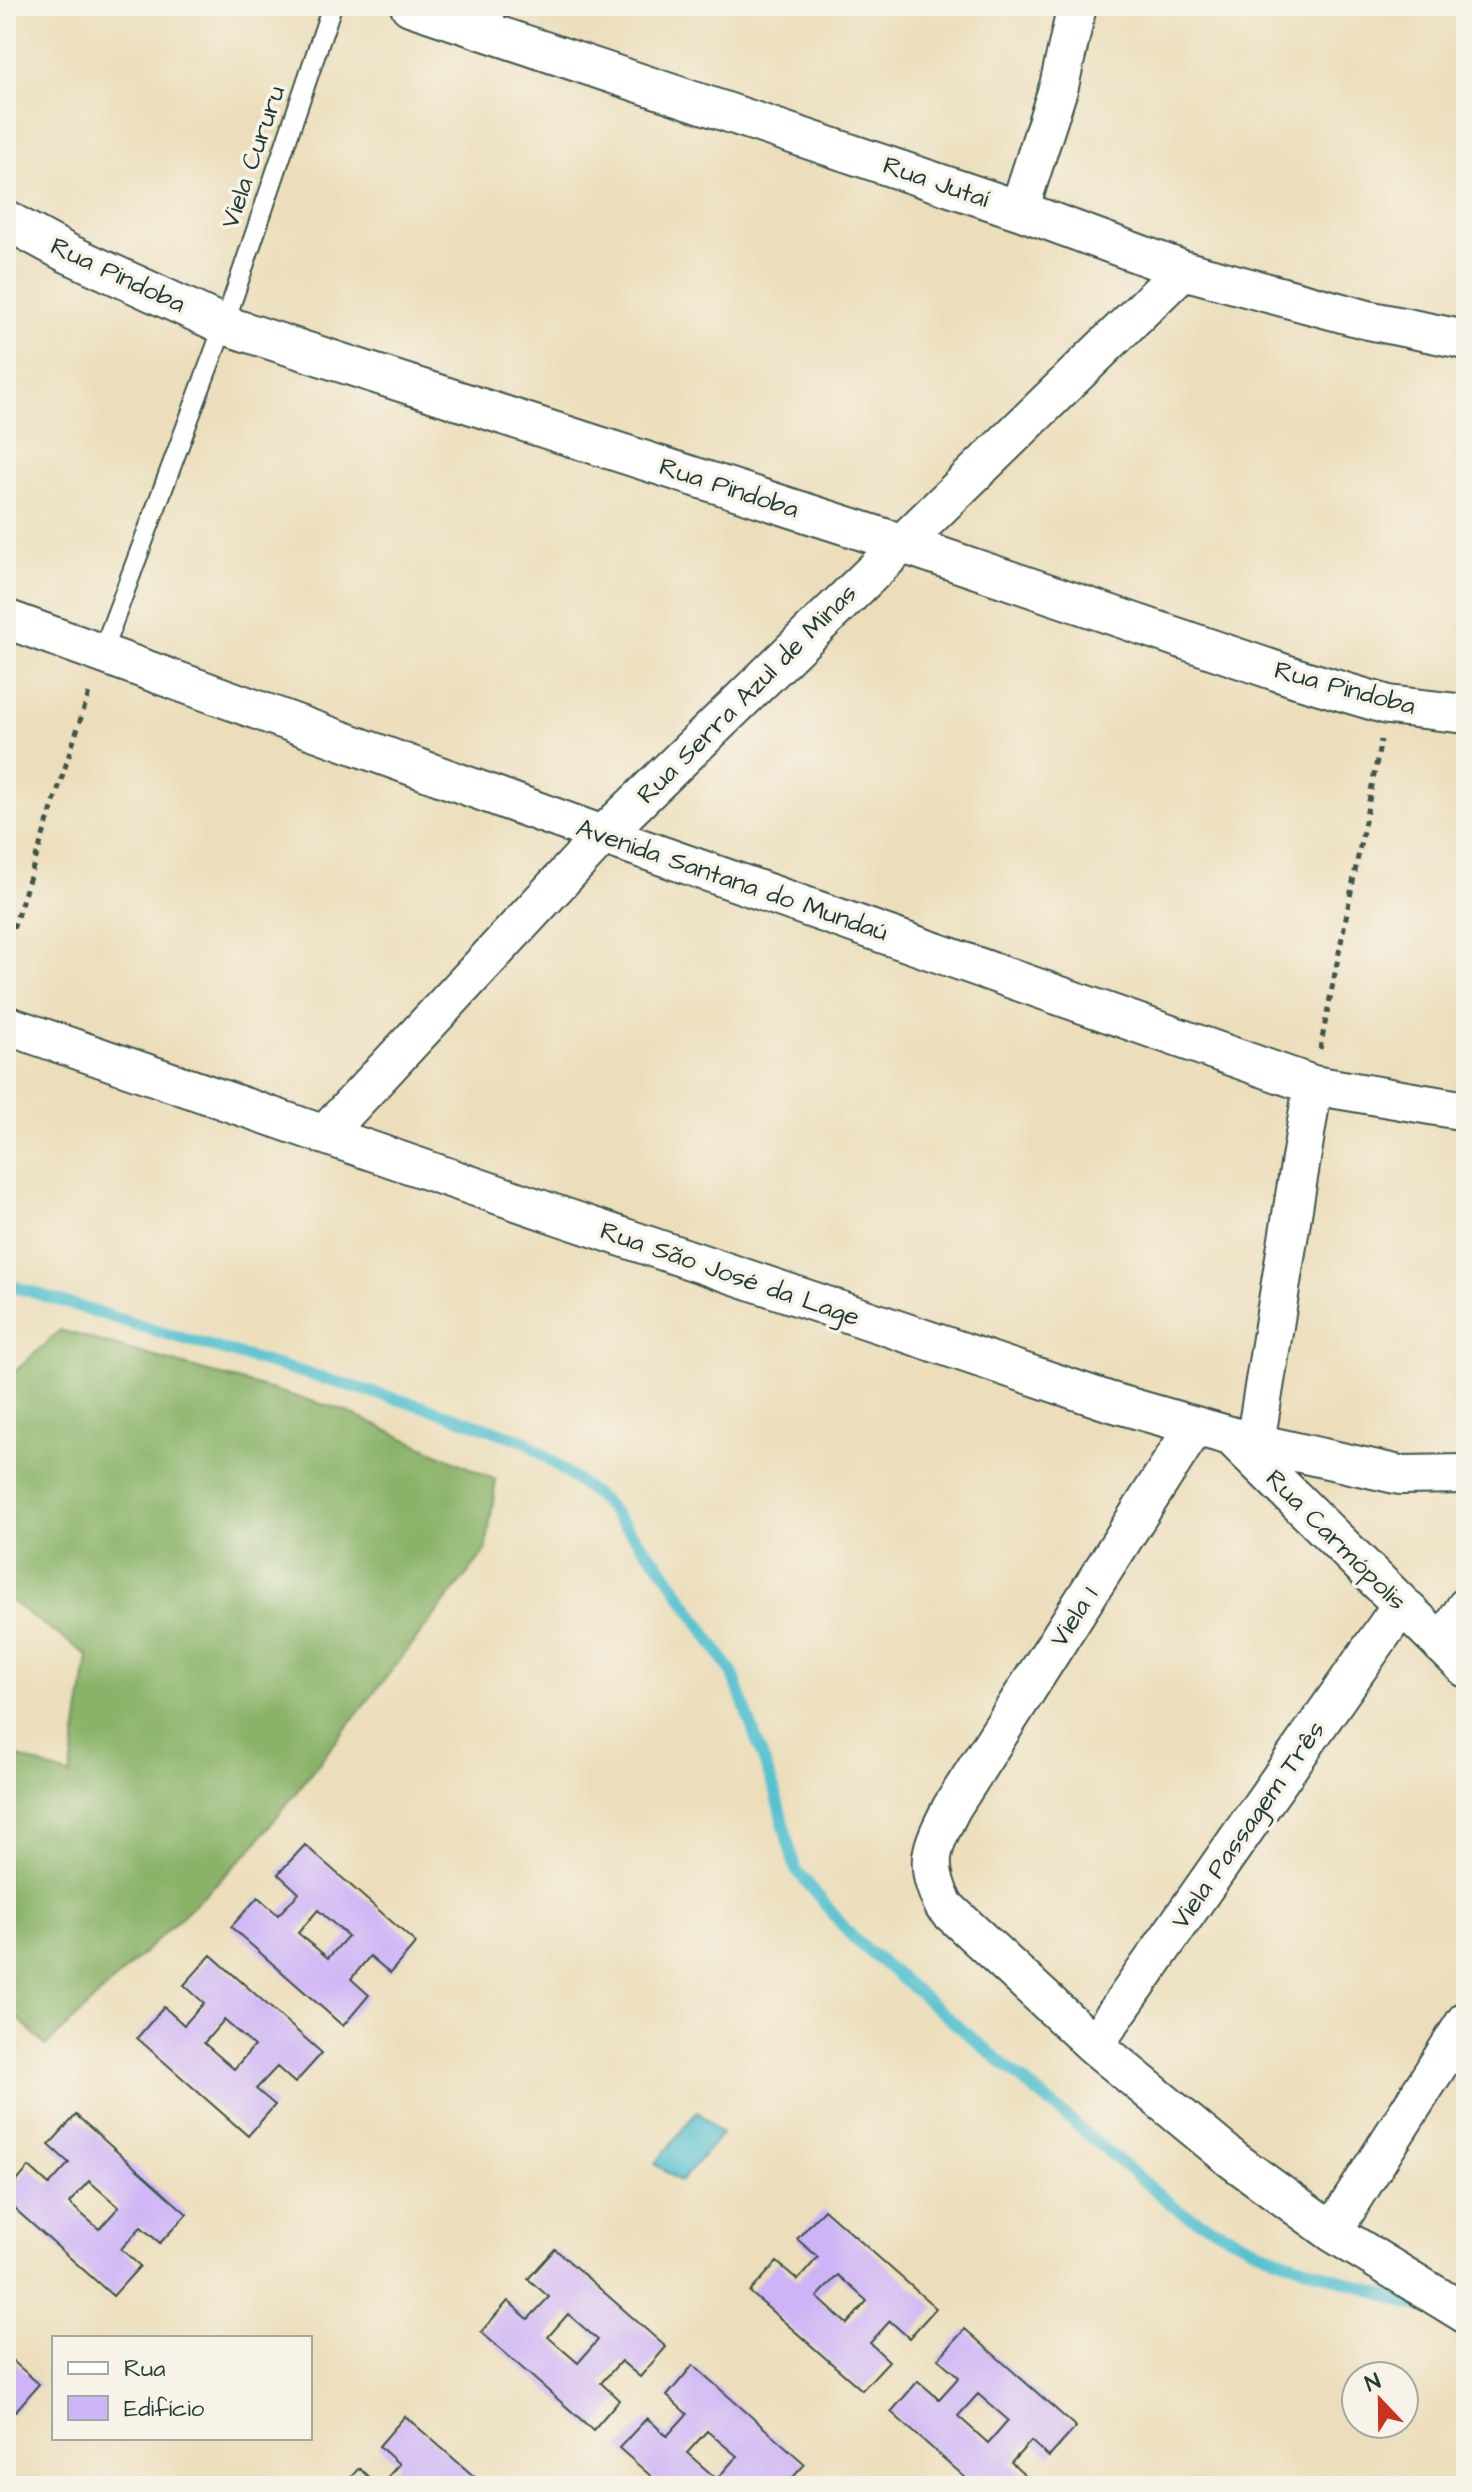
<svg xmlns="http://www.w3.org/2000/svg" width="1472" height="2492" font-family="'Architects Daughter',sans-serif">
  <style>
    .forest { fill: #8ab369; stroke: #54784e; stroke-width: 2 }
    .water { fill: #56c2d0; stroke: #3a8082; stroke-width: 2 }
    .lines { fill: none; stroke-linecap: round; stroke-linejoin: round }
    .stream { stroke: #56c2d0; stroke-width: 12 }
    .building { fill: #ceb4f6; fill-rule: evenodd }
    .lane-casing { stroke: #3e5548; stroke-width: 22 }
    .street-casing { stroke: #3e5548; stroke-width: 42 }
    .path { stroke: #3e5548; stroke-width: 5; stroke-dasharray: 6 6; stroke-linecap: butt }
    .lane { stroke: #fff; stroke-width: 18 }
    .street { stroke: #fff; stroke-width: 38 }
    .labels { text-anchor: middle; dominant-baseline: central; stroke-width: 7; stroke-linejoin: round; paint-order: stroke }
    .street-label { font-size: 26px; fill: #1f3d34; stroke: #f7f3e8 }
  </style>
  <rect width="100%" height="100%" fill="#f7f3e8"/>
  <filter id="ink" filterUnits="userSpaceOnUse"><feTurbulence type="fractalNoise" baseFrequency=".0125" numOctaves="2"/><feDisplacementMap in="SourceGraphic" scale="16" xChannelSelector="R" yChannelSelector="G"/><feConvolveMatrix kernelMatrix="1 2 1 2 8 2 1 2 1" color-interpolation-filters="sRGB"/></filter>
  <filter id="wash" filterUnits="userSpaceOnUse"><feTurbulence type="fractalNoise" baseFrequency=".006" numOctaves="4" result="noise"/><feDisplacementMap in="SourceGraphic" scale="32" xChannelSelector="R" yChannelSelector="G"/><feGaussianBlur stdDeviation="1.8" result="paint"/><feColorMatrix in="noise" values="0 0 0 0 0 0 0 0 0 0 0 0 0 0 0 0 0 1.4 0 .05"/><feComposite in="paint" operator="in"/></filter>
  <g filter="url(#wash)">
    <rect width="100%" height="100%" fill="#ecdebb"/>
    <path class="forest" d="M60,1330L343,1410L496,1480L486,1550L250,1851L46,2046L6,2006V1752L70,1776L88,1656L6,1598V1380Z"/>
    <path class="water" d="M697,2111L722,2134L680,2182L655,2164Z"/>
    <g class="lines">
      <path class="stream" d="M6,1284L167,1334L428,1408L525,1441L602,1500L664,1570L733,1674L775,1792L795,1868L853,1938L1179,2211L1267,2254L1428,2310
        M1447,2322L1466,2338"/>
    </g>
    <g id="blocks">
      <path class="building" d="M305,1845L416,1943L390,1973L370,1956L351,1979L369,1995L343,2026L231,1927L258,1897L278,1915L299,1893L278,1874ZM318,1910L348,1936L328,1958L298,1933Z
        M211,1955L322,2053L295,2083L277,2067L256,2089L275,2105L248,2136L137,2038L164,2007L184,2025L204,2003L184,1985ZM224,2020L254,2046L234,2069L204,2043Z
        M76,2115L187,2214L160,2243L141,2227L121,2249L140,2266L113,2296L6,2201V2194L29,2167L49,2185L69,2163L49,2145ZM89,2181L119,2207L99,2229L69,2203Z
        M824,2209L936,2308L909,2338L890,2321L870,2343L889,2361L862,2390L750,2292L777,2262L798,2280L818,2257L797,2239ZM838,2275L867,2301L847,2324L817,2297Z
        M555,2249L666,2347L640,2377L621,2361L601,2383L619,2400L593,2430L481,2332L508,2301L528,2319L549,2297L528,2279ZM568,2314L598,2340L578,2363L548,2337Z
        M965,2329L1076,2427L1049,2457L1031,2441L1011,2463L1029,2479L1023,2486H975L891,2412L918,2381L939,2399L959,2377L938,2359ZM978,2394L1008,2420L988,2443L958,2416Z
        M6,2355L39,2384L13,2414L6,2408Z
        M693,2365L805,2464L785,2486H770L759,2477L751,2486H662L619,2448L647,2418L667,2436L687,2414L667,2396ZM707,2431L737,2456L717,2479L687,2453Z
        M405,2416L485,2486H424L419,2481L414,2486H380L399,2464L379,2446Z
        M359,2468L378,2486H343Z"/>
    </g>
  </g>
  <g filter="url(#ink)">
    <use href="#blocks" fill-opacity="0" stroke="#3e5548" stroke-width="2"/>
    <g class="lines">
      <g class="lane-casing">
        <path id="lane" d="M491,33L497,6
          M101,655L224,325L332,6"/>
      </g>
      <g class="street-casing">
        <path id="street" d="M410,6L1019,210L1183,270L1368,320L1466,340
          M1019,210L1059,86L1077,6
          M6,220L67,253L224,325L900,543L1297,678L1388,705L1466,714
          M6,619L603,835L1313,1085L1466,1111
          M6,1025L560,1216L1108,1401L1255,1443L1400,1475L1466,1474
          M325,1134L603,835L1183,270
          M1195,1426L952,1807C931,1848 923,1863 944,1906L1094,2045L1232,2159L1332,2232L1466,2314
          M1233,1438L1466,1668
          M1255,1443L1313,1085
          M1442,1645L1466,1607
          M1094,2045L1401,1606
          M1332,2232L1466,2021"/>
      </g>
      <path class="path" d="M6,951L90,690
        M1320,1049L1381,740"/>
      <use href="#lane" class="lane"/>
      <use href="#street" class="street"/>
    </g>
  </g>
  <g class="labels">
    <g class="street-label">
      <text transform="translate(253 157) rotate(-71)">Viela Cururu</text>
      <text transform="translate(936 182) rotate(19)">Rua Jutaí</text>
      <text transform="translate(118 275) rotate(25)">Rua Pindoba</text>
      <text transform="translate(729 488) rotate(18)">Rua Pindoba</text>
      <text transform="translate(1345 688) rotate(15)">Rua Pindoba</text>
      <text transform="translate(747 694) rotate(-45)">Rua Serra Azul de Minas</text>
      <text transform="translate(732 880) rotate(19)">Avenida Santana do Mundaú</text>
      <text transform="translate(730 1274) rotate(19)">Rua São José da Lage</text>
      <text transform="translate(1336 1540) rotate(45)">Rua Carmópolis</text>
      <text transform="translate(1074 1617) rotate(-57)">Viela 1</text>
      <text transform="translate(1248 1825) rotate(-55)">Viela Passagem Três</text>
    </g>
  </g>
  <rect width="1472" height="2492" fill="none" stroke="#f7f3e8" stroke-width="32"/>
  <rect x="52" y="2336" width="260" height="104" fill="#f7f3e8" stroke="#a1aaa0" stroke-width="2"/>
  <rect x="68" y="2362" width="40" height="12" fill="#ffffff" stroke="#a1aaa0" stroke-width="2"/>
  <text x="124" y="2376" font-size="24" fill="#1f3d34">Rua</text>
  <rect x="68" y="2396" width="40" height="24" fill="#ceb4f6" stroke="#a1aaa0" stroke-width="2"/>
  <text x="124" y="2416" font-size="24" fill="#1f3d34">Edifício</text>
  <g transform="translate(1380 2400) rotate(338)"><circle r="38" fill="#f7f3e8" stroke="#a1aaa0" stroke-width="2"/>
  <path d="M0-6L14 30L0 20L-14 30Z" fill="#c8321e"/>
  <text y="-12" font-size="22" font-weight="bold" text-anchor="middle" fill="#1f3d34">N</text>
  </g>
</svg>
